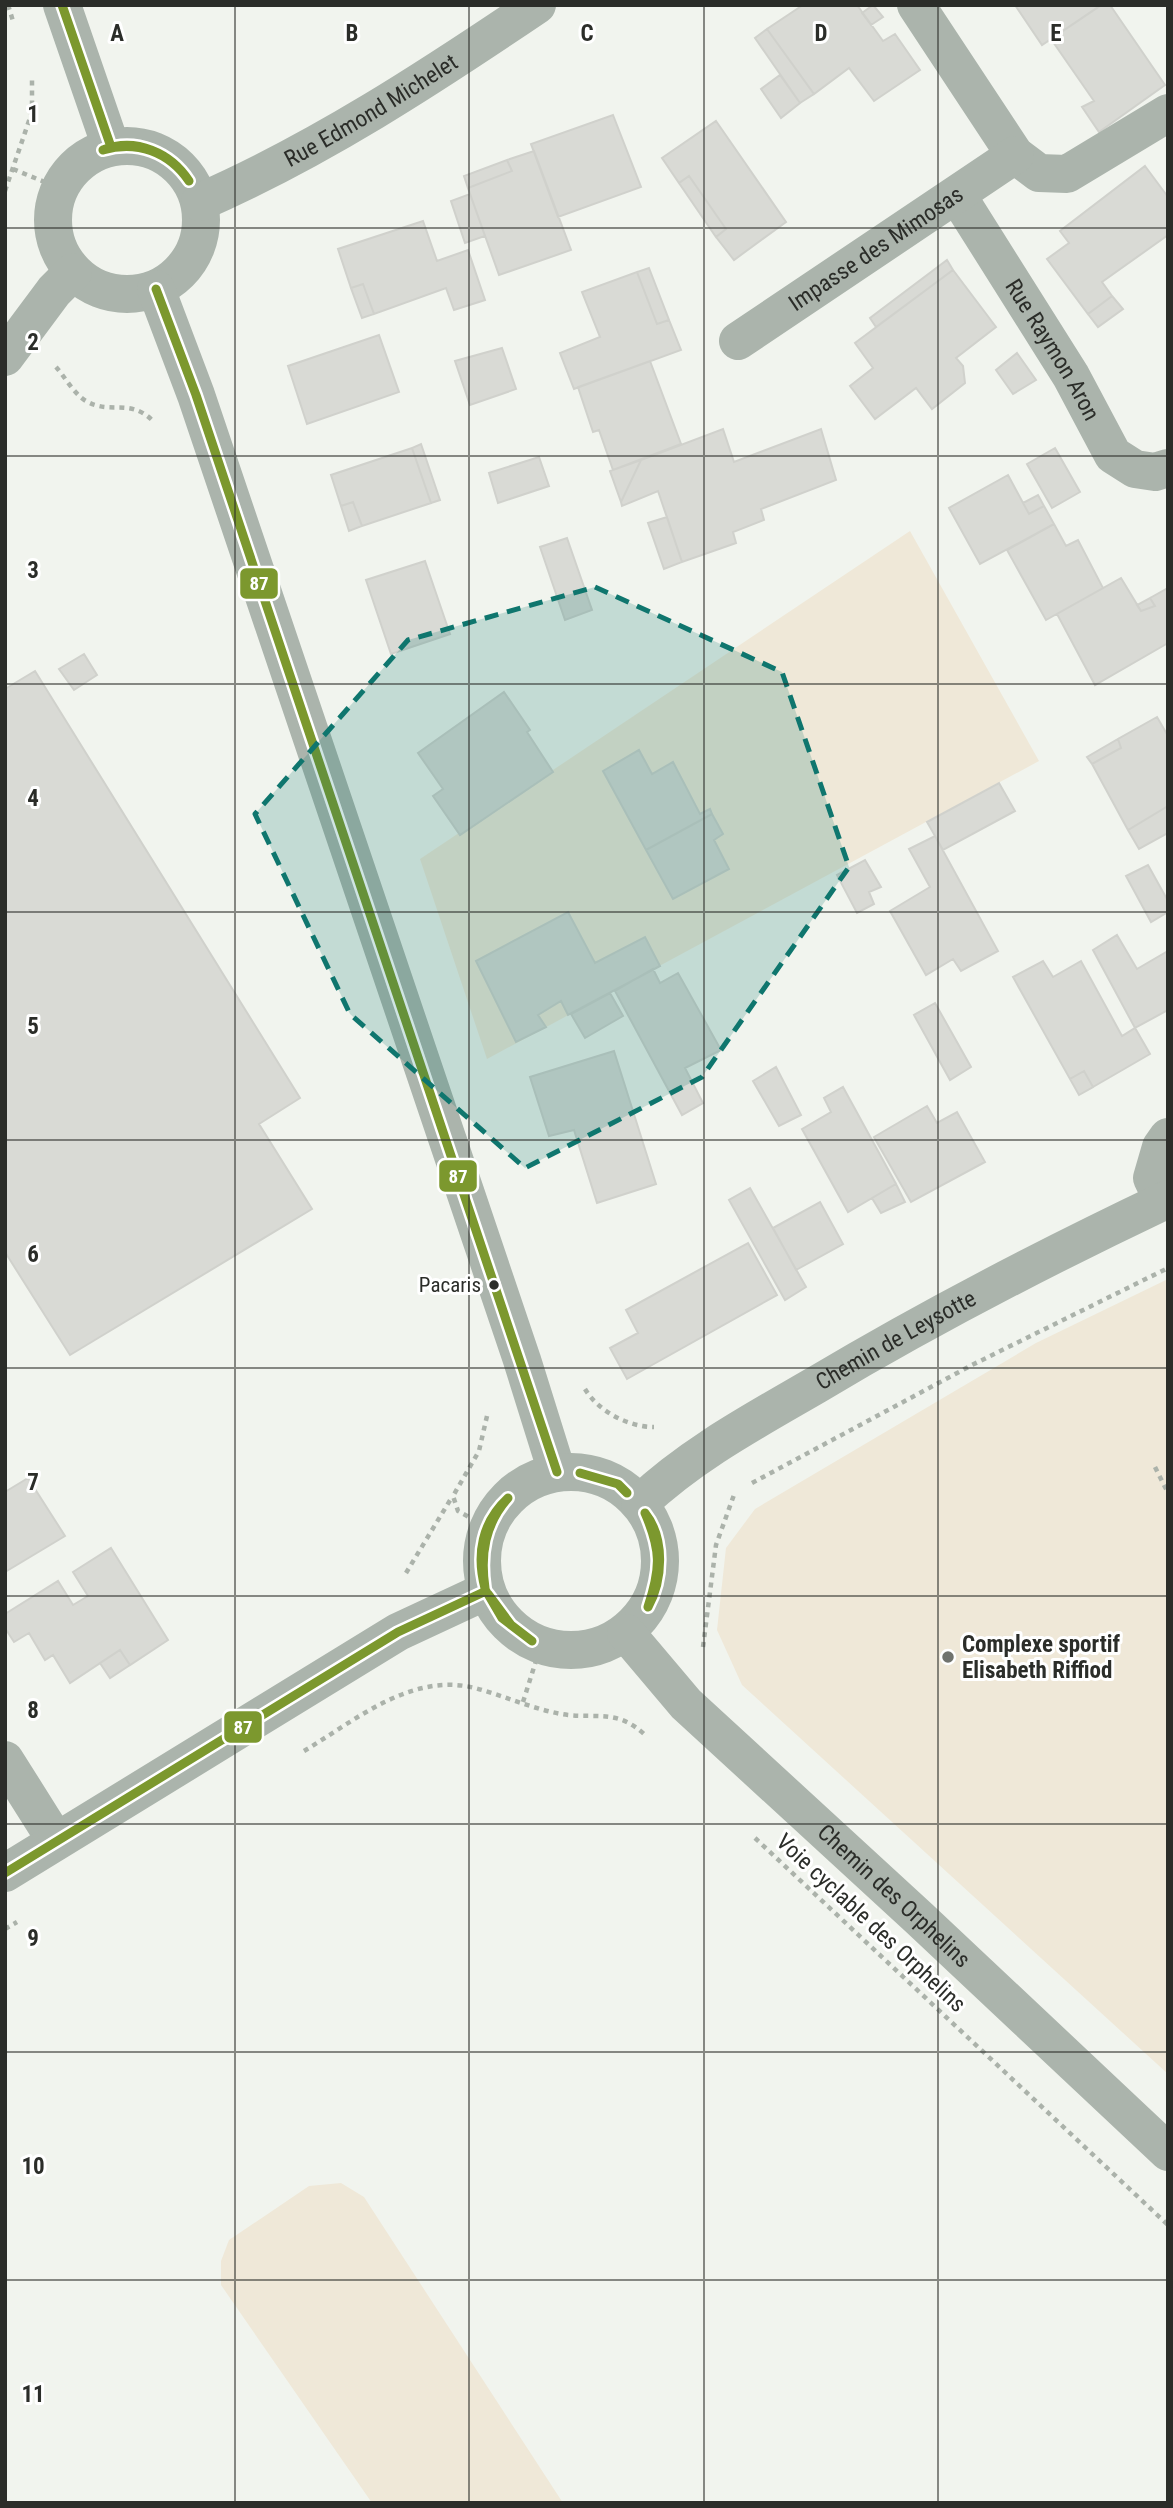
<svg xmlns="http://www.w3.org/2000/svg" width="1173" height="2508" font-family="'Roboto Condensed',sans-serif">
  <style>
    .green { fill: #efe8d8 }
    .building { fill: #d9dad5; stroke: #d0d1cc; stroke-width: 2 }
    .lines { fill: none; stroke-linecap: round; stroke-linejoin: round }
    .path { stroke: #abb2aa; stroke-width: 4.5; stroke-dasharray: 5 5; stroke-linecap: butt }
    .minor { stroke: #abb4ac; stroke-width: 38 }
    .bus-1-casing { stroke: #fff; stroke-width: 14 }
    .bus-1 { stroke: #7c982e; stroke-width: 9 }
    .marked { fill: #0f766e; fill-opacity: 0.2; stroke: #0f766e; stroke-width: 5; stroke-dasharray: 14 9; stroke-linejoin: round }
    .grid { fill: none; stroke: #2b2d29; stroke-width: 2; stroke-opacity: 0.55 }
    .bus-dot { fill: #2b2d29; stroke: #fff; stroke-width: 2.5 }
    .poi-dot { fill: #70736e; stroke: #fff; stroke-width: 2.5 }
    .labels { text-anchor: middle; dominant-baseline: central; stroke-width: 6; stroke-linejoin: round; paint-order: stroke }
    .bus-label { font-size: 21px; fill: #2b2d29; stroke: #fff; text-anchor: end }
    .street-label { font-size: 23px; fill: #2b2d29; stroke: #fff }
    .poi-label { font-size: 23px; font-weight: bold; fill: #2b2d29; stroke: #fff; text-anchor: start }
    .grid-label { font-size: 23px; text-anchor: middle; font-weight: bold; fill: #2b2d29; stroke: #fff; stroke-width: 6; stroke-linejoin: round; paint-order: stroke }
    .line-badge { stroke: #fff; stroke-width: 2.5 }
    .badge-label { font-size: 19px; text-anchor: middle; font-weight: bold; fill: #fff }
  </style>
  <rect width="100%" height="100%" fill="#f1f4ee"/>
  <path class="green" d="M910,531L1039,761L487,1059L420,859Z
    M1168,1279V2074L742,1685L717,1630L726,1548L755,1509L1036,1343Z
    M341,2183L364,2197L563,2503H372L221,2285V2261L229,2240L309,2186Z"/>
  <path class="building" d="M803,5H857L883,41L895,34L920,70L874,101L849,68L814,94L767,29Z
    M873,5L883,17L871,25L862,13Z
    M1015,5H1100V6L1042,45Z
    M1110,5L1165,85L1099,132L1082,107L1094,101L1051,39L1101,5Z
    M767,29L814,94L800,103L755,38Z
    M780,75L800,103L781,118L761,89Z
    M613,115L641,187L558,217L531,144Z
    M716,121L786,222L734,260L716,237L726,229L689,176L679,183L662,158Z
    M534,151L571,250L499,275L468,188L512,171L507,160Z
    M507,160L512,171L468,188L464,176Z
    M1145,166L1168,197V235L1102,282L1112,296L1088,314L1047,259L1069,243L1060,231Z
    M689,176L726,229L716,237L679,183Z
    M470,194L485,236L465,243L451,201Z
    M423,221L437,261L468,250L485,300L454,310L446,288L374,314L363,284L351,288L338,249Z
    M947,260L953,270L876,327L870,318Z
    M649,268L669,320L657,324L637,272Z
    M953,270L996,327L956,358L963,366L965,383L932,409L916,388L875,419L850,386L873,368L855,343Z
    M637,272L657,324L669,320L681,350L574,389L560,353L600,337L582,292Z
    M363,284L374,314L362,318L351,288Z
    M1112,296L1123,309L1098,327L1088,314Z
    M379,335L399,392L307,424L288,366Z
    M502,348L516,389L470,405L455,361Z
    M1017,353L1036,380L1013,394L996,370Z
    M650,361L681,444L613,470L599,430L593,432L578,387Z
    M723,429L734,462L821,429L836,480L761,509L764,520L733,532L736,543L682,562L658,491L622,506L621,502L641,460Z
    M421,444L440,500L431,503L412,448Z
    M412,448L431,503L362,526L353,502L341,506L331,475Z
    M1055,448L1080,492L1052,508L1027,464Z
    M539,457L549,486L498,503L489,473Z
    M641,460L621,502L610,471Z
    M1008,475L1029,514L1044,506L1054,524L980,564L949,508Z
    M1038,495L1044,506L1029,514L1023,503Z
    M353,502L362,526L349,531L341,506Z
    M667,517L682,562L664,569L648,523Z
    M1054,524L1066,546L1078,540L1103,588L1046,620L1007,550Z
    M567,538L592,610L565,620L540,547Z
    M425,561L450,634L391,654L366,580Z
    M1121,578L1141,611L1155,606L1150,598L1168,588V643L1095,685L1057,614Z
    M1150,598L1155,606L1141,611L1137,605Z
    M84,654L97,675L74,690L59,669Z
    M35,671L300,1098L259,1124L312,1209L70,1355L5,1252V689Z
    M504,692L530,730L527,732L553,772L460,835L433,796L443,789L418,753Z
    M1157,717L1168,736V806L1128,830L1092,764L1121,748L1118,739Z
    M1118,739L1121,748L1092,764L1087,757Z
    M639,750L652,774L673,762L700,814L710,809L712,814L646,850L603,771Z
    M999,783L1015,811L943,850L927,822Z
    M1168,806V833L1139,849L1128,830Z
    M712,814L723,834L714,840L729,869L673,899L646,850Z
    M935,836L998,951L961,971L953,959L926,975L890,911L930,887L909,849Z
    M865,860L881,887L869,892L874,904L857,913L837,875Z
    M1148,865L1168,901V912L1151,922L1126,876Z
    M568,912L595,963L645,937L660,966L568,1015L561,1001L538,1015L546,1027L516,1042L476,961Z
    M1117,935L1137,969L1168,951V1010L1135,1028L1093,950Z
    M1043,961L1053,977L1081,961L1122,1036L1135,1028L1150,1054L1093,1087L1084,1071L1070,1079L1013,977Z
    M653,969L660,983L678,973L721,1050L685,1068L703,1103L682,1115L615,991Z
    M610,993L623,1016L585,1038L571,1014Z
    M935,1003L971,1067L950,1080L914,1015Z
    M614,1051L656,1184L597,1203L574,1130L549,1136L530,1077Z
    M776,1067L801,1115L779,1126L753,1081Z
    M1084,1071L1093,1087L1079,1095L1070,1079Z
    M843,1087L896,1184L848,1212L802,1129L831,1112L824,1098Z
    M927,1106L937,1123L957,1112L985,1162L911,1202L874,1137Z
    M896,1184L905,1202L881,1213L872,1198Z
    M750,1188L806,1287L785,1300L729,1200Z
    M820,1202L843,1244L796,1270L773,1228Z
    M748,1243L777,1295L627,1379L610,1348L638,1333L626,1310Z
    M28,1478L65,1536L5,1572V1492Z
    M111,1548L168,1640L130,1665L120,1650L70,1683L53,1655L45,1660L29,1633L14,1642L5,1628V1614L58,1581L73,1605L88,1596L73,1572Z
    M120,1650L130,1665L110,1678L100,1663Z"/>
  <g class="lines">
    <path class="path" d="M8,5L13,21
      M13,169L59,188
      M5,191L32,112V76
      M56,367C65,377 74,394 86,401C110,415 129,398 152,420
      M585,1389C598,1411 628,1427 654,1427
      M487,1416L479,1451L453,1496L458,1511L487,1527
      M1155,1467L1168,1493
      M752,1483L972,1365L1168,1268
      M406,1573L452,1497
      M703,1647L716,1545L735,1492
      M523,1702L541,1645
      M304,1751C356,1720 411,1672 475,1688C505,1696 537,1711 568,1715C598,1718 618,1710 644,1734
      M755,1838L1168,2225
      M5,1929L17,1922"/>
    <g class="minor">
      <path d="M62,5L111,147"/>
      <path d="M916,5L1015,155L1039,173L1067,174L1168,113"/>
      <circle cx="127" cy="220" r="74"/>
      <path id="s1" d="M957,195L1071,376L1113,455L1135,469L1155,472L1168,468"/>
      <path id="s2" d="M200,202C319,150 429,78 537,5"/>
      <path d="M156,289L196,395L522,1360L557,1472"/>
      <path id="s3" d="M738,341L1015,155"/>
      <path d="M5,357L54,291L73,272"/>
      <path d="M1163,1201L1152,1178L1161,1147L1168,1137"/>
      <circle cx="571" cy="1561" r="89"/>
      <path id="s4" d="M640,1503C692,1454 754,1421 816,1385C930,1317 1048,1256 1168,1199"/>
      <path id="s5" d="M626,1633L686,1704L919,1918L1168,2152"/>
      <path d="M5,1760L56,1841"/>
      <path d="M5,1873L398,1632L486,1591"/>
    </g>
    <g class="bus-1-casing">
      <path id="bus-1" d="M62,5L111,147
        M103,150C136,137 171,153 189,181
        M103,150C137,140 169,152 189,181
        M156,289L196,395L557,1472
        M580,1473L618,1484L627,1493
        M645,1513C665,1538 663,1580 648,1607
        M645,1513C661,1550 661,1568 648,1607
        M485,1588C476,1554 482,1522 508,1498
        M485,1588C480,1554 485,1524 508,1498
        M488,1594L511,1625L532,1641
        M488,1594L502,1618L532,1641
        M5,1873L398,1632L486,1591"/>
    </g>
    <use href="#bus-1" class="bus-1"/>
  </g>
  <path class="marked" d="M595,587L782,672L849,867L702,1077L525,1168L350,1014L255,814L408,640Z"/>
  <path class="grid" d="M235,5V2503M469,5V2503M704,5V2503M938,5V2503M5,228H1168M5,456H1168M5,684H1168M5,912H1168M5,1140H1168M5,1368H1168M5,1596H1168M5,1824H1168M5,2052H1168M5,2280H1168"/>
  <circle class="bus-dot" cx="494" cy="1285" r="6"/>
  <circle class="poi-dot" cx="948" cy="1657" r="7"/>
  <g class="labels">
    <g class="bus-label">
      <text x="481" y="1285">Pacaris</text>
    </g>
    <g class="street-label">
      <text stroke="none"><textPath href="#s2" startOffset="194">Rue Edmond Michelet</textPath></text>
      <text stroke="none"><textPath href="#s3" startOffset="166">Impasse des Mimosas</textPath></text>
      <text stroke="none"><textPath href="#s1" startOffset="182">Rue Raymon Aron</textPath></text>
      <text stroke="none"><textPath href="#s4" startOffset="304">Chemin de Leysotte</textPath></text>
      <text stroke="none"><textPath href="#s5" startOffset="376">Chemin des Orphelins</textPath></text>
      <text transform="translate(871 1923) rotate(43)">Voie cyclable des Orphelins</text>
    </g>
    <g class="poi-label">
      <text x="962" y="1644">Complexe sportif<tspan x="962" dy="26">Elisabeth Riffiod</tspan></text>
    </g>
  </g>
  <g class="grid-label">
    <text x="117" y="41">A</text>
    <text x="352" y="41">B</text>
    <text x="587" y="41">C</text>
    <text x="821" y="41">D</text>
    <text x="1056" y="41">E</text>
    <text x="33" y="122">1</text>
    <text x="33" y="350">2</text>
    <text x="33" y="578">3</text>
    <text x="33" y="806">4</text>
    <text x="33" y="1034">5</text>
    <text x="33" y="1262">6</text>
    <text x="33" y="1490">7</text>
    <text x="33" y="1718">8</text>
    <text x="33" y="1946">9</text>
    <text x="33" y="2174">10</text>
    <text x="33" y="2402">11</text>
  </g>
  <g class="line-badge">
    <rect x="239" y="567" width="40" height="33" rx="7" fill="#7c982e"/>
    <rect x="438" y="1159" width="40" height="34" rx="7" fill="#7c982e"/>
    <rect x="223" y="1710" width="40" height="34" rx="7" fill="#7c982e"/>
  </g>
  <g class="badge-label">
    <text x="259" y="590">87</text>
    <text x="458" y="1183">87</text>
    <text x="243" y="1734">87</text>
  </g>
  <rect width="1173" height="2508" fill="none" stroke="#2b2d29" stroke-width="14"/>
</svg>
